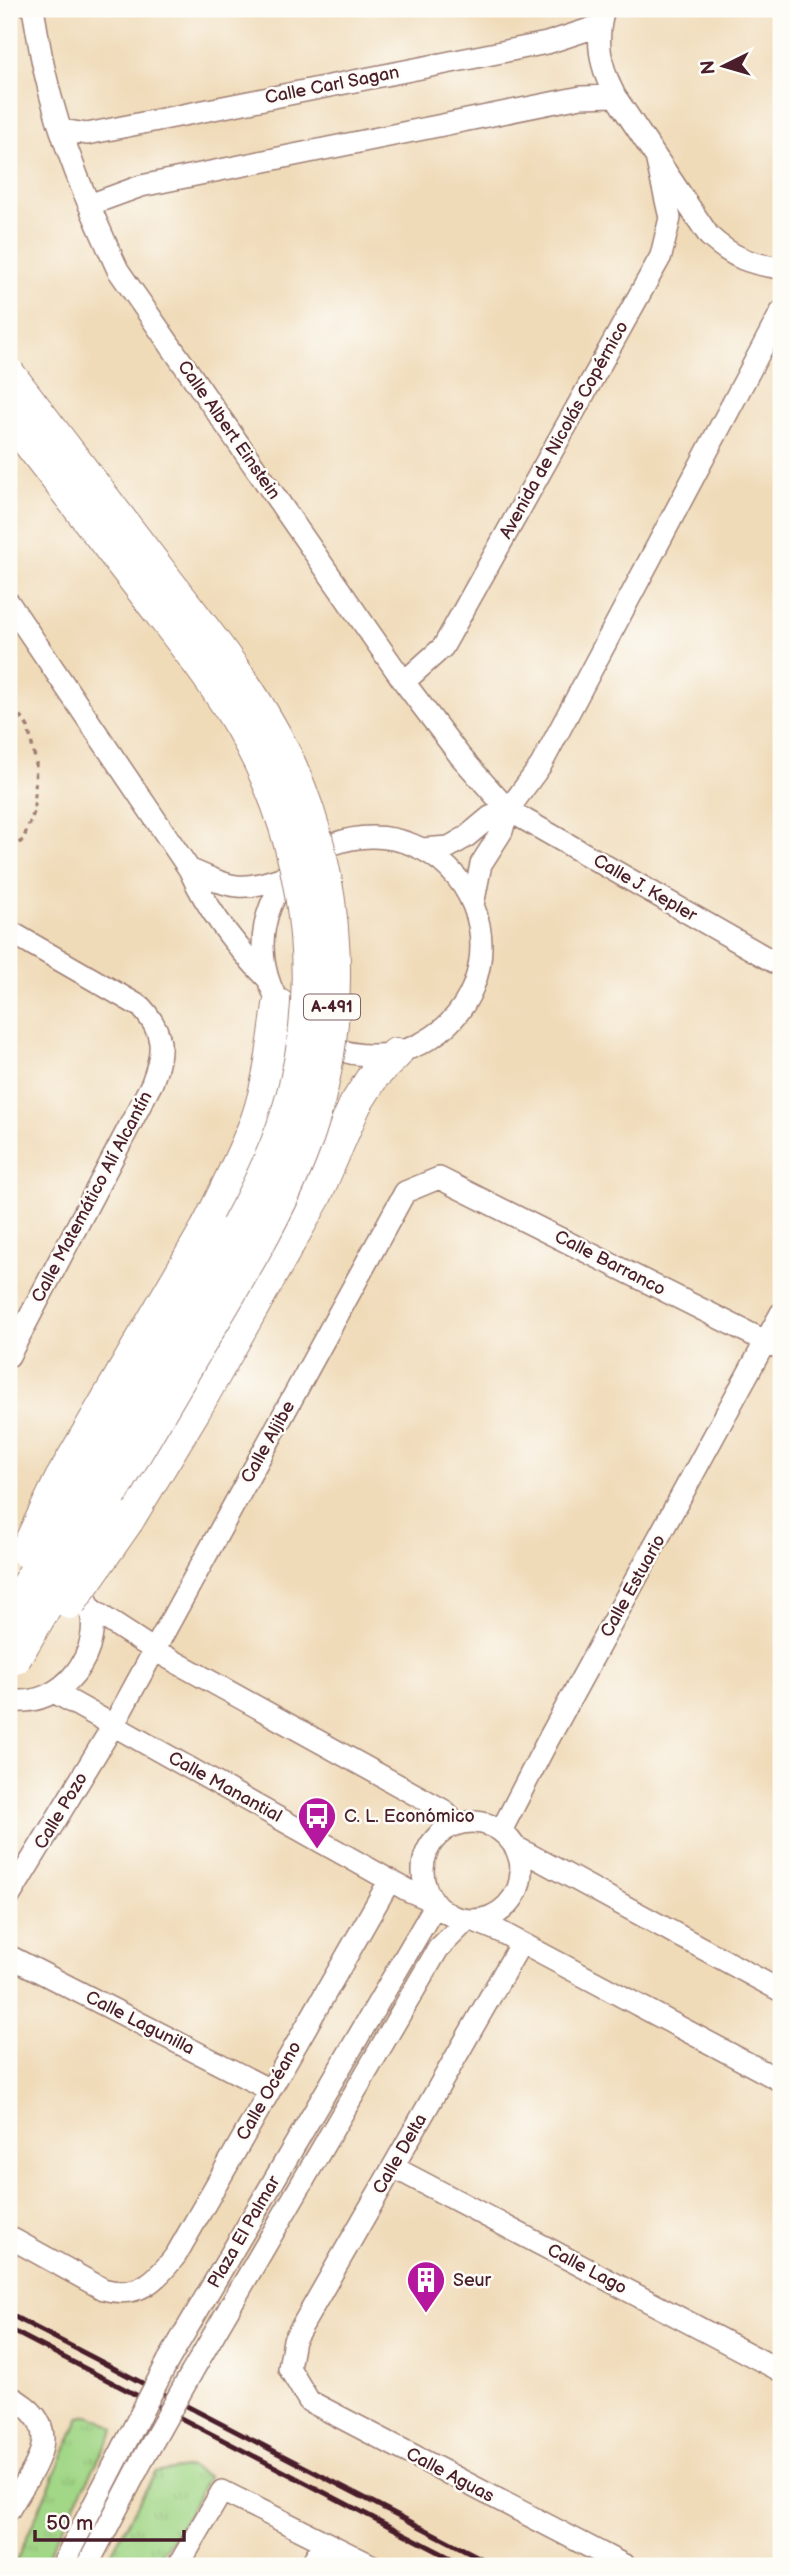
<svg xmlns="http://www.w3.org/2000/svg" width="790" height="2575" font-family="'Balsamiq Sans',sans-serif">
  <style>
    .grass { fill: url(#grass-tufts); stroke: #767b59; stroke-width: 2 }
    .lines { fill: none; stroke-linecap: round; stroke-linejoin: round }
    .minor-casing { stroke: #9d7d72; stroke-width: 24 }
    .highway-casing { stroke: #9d7d72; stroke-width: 34 }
    .path { stroke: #9d7d72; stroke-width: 3.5; stroke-dasharray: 5 5; stroke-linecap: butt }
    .minor { stroke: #fff; stroke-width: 21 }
    .highway { stroke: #fff; stroke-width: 32 }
    .rail { stroke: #4a1f2b; stroke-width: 5 }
    .minor-bridge-casing { stroke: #9d7d72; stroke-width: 24; stroke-linecap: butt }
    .highway-bridge-casing { stroke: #9d7d72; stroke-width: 34; stroke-linecap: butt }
    .minor-bridge { stroke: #fff; stroke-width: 21 }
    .highway-bridge { stroke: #fff; stroke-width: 32 }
    .labels { text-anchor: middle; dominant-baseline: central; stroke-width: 5; stroke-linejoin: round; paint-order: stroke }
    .shield { fill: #fdfcf7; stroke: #806168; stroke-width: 2 }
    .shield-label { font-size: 16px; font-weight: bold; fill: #4a1f2b }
    .street-label { font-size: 18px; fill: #4a1f2b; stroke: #fdfcf7 }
    .poi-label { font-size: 18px; fill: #4a1f2b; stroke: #fdfcf7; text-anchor: start }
  </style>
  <defs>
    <pattern id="grass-tufts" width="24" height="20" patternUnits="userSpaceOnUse" patternTransform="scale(1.75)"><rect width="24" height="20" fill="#a2d787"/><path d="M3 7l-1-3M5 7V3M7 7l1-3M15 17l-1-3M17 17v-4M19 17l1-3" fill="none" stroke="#8db875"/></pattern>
  </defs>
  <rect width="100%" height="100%" fill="#fdfcf7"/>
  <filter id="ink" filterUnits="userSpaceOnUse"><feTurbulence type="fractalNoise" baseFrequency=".0143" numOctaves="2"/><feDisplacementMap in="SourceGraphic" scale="14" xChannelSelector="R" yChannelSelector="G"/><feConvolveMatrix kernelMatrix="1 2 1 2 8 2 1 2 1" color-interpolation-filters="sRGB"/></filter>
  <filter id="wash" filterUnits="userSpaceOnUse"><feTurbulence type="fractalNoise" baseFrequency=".00686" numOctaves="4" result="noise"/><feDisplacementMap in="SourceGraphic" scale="28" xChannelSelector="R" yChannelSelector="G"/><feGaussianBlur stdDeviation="1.57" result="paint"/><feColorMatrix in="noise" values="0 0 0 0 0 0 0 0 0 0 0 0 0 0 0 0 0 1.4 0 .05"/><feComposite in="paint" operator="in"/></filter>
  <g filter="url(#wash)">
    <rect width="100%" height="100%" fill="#f0dbb9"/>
    <path class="grass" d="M90,2415L115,2429L42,2566H14L80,2417Z
      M190,2467L208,2477L180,2529L152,2566H104L155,2473Z"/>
  </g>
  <g filter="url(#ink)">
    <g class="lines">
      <g class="minor-casing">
        <path id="minor" d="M33,9C37,30 40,52 45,73C60,141 89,207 118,270L404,682L460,756L508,810L781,966
          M604,9C595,40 600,67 615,96L709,236C733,258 750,264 781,268
          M62,130L87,134L547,43L599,26
          M89,205L141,186L581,97L615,96
          M9,603L189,869C207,909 236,947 267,978
          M404,682L443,647L661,256L670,218L656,157
          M263 946a109 109 0 1 1 218 0a109 109 0 1 1-218 0Z
          M421,849L449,847L466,837L490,817L508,810
          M189,869C235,889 239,892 287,876
          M473,905L481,864L502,831L508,810L541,765L781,312
          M9,931L141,1007C165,1033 164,1051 152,1083L9,1356
          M91,1609L154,1650L443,1810L457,1824
          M54,1692L407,1890L433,1901
          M9,1700C62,1710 107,1650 88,1602
          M423 1871a49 49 0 1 1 98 0a49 49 0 1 1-98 0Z
          M501,1831L548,1740L781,1313
          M514,1846L781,1991
          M9,1897L114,1724L405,1192L439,1178L781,1349
          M472,1920L499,1931L781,2081
          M521,1943L294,2340L289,2368L309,2401L626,2566
          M9,1956L270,2090
          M393,2167L781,2371
          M9,2237L103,2289C138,2299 156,2281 176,2255L390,1880
          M168,2361L436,1904
          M192,2372L438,1949L467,1920
          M9,2396C71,2428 34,2466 9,2510
          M62,2566L124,2446
          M87,2566L142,2461
          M178,2566L222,2491L373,2566
          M310,2566L324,2542"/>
      </g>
      <g class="highway-casing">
        <path id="highway" d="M208,1226C225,1191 242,1158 256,1122C269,1085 274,1044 279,1005
          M128,1520L194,1411L315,1197L355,1105L374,1075L396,1054"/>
      </g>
      <path class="path" d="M9,699L28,727L36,763L34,812L23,840L9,850"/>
      <use href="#minor" class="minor"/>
      <use href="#highway" class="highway"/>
      <path class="rail" d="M9,2314L496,2566
        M9,2329L466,2566"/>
      <g class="minor-bridge-casing">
        <path id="minor-bridge" d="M124,2446L168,2361
          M142,2461L192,2372"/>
      </g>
      <g class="highway-bridge-casing">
        <path id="highway-bridge" d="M9,374C61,442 113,510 165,578C211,638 260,698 291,767C341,879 348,1016 309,1133C280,1218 227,1296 183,1373C127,1468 72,1563 15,1658
          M9,417C55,477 101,537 147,596C180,639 215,682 242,729C314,854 329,1011 276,1145C248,1215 206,1279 169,1344C116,1434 63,1525 9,1615
          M26,1551L61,1479L208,1226
          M70,1603L128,1520"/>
      </g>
      <use href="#minor-bridge" class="minor-bridge"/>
      <use href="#highway-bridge" class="highway-bridge"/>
    </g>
  </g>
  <defs>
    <g id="bus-pin" transform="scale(2.0125)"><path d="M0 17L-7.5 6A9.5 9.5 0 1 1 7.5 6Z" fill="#b5179e" stroke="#fdfcf7"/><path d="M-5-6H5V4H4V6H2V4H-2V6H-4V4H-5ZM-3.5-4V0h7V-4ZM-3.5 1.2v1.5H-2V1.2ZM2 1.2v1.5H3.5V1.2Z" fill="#fff"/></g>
    <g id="building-pin" transform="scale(2.0125)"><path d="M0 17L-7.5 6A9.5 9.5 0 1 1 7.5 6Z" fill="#b5179e" stroke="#fdfcf7"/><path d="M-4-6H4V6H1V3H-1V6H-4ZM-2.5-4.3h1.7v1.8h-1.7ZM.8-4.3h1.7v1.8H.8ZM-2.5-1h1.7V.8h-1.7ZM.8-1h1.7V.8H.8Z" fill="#fff"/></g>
  </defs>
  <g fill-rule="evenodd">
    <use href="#bus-pin" x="317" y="1816"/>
    <use href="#building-pin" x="426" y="2280"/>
  </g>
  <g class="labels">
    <rect class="shield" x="304" y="994.5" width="56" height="25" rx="5"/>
    <g class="shield-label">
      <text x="332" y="1007">A-491</text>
    </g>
    <g class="street-label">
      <text transform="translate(332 85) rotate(-11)">Calle Carl Sagan</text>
      <text transform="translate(229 430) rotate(55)">Calle Albert Einstein</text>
      <text transform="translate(564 430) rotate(-61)">Avenida de Nicolás Copérnico</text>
      <text transform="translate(645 888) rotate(30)">Calle J. Kepler</text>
      <text transform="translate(92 1197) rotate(-62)">Calle Matemático Alí Alcantín</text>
      <text transform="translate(610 1263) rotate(27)">Calle Barranco</text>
      <text transform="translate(268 1442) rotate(-61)">Calle Aljibe</text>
      <text transform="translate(633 1586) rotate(-61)">Calle Estuario</text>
      <text transform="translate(225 1787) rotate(29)">Calle Manantial</text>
      <text transform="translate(61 1811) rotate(-59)">Calle Pozo</text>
      <text transform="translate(140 2023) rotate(27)">Calle Lagunilla</text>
      <text transform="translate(269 2091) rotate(-60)">Calle Océano</text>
      <text transform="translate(400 2154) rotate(-60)">Calle Delta</text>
      <text transform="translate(244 2232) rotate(-60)">Plaza El Palmar</text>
      <text transform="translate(587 2269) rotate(28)">Calle Lago</text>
      <text transform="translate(450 2475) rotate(28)">Calle Aguas</text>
    </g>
    <g class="poi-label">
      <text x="344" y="1816">C. L. Económico</text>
      <text x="453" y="2280">Seur</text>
    </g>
  </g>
  <rect width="790" height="2575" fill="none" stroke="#fdfcf7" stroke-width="35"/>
  <g transform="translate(724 66) rotate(265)" stroke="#fdfcf7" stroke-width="5" paint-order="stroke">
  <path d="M0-5L12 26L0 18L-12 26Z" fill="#4a1f2b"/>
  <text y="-10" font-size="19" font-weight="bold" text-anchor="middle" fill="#4a1f2b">N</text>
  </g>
  <path d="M35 2530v10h149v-10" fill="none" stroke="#4a1f2b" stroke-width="3.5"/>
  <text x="46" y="2530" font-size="21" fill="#4a1f2b" stroke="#fdfcf7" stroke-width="5" paint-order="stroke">50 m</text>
</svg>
